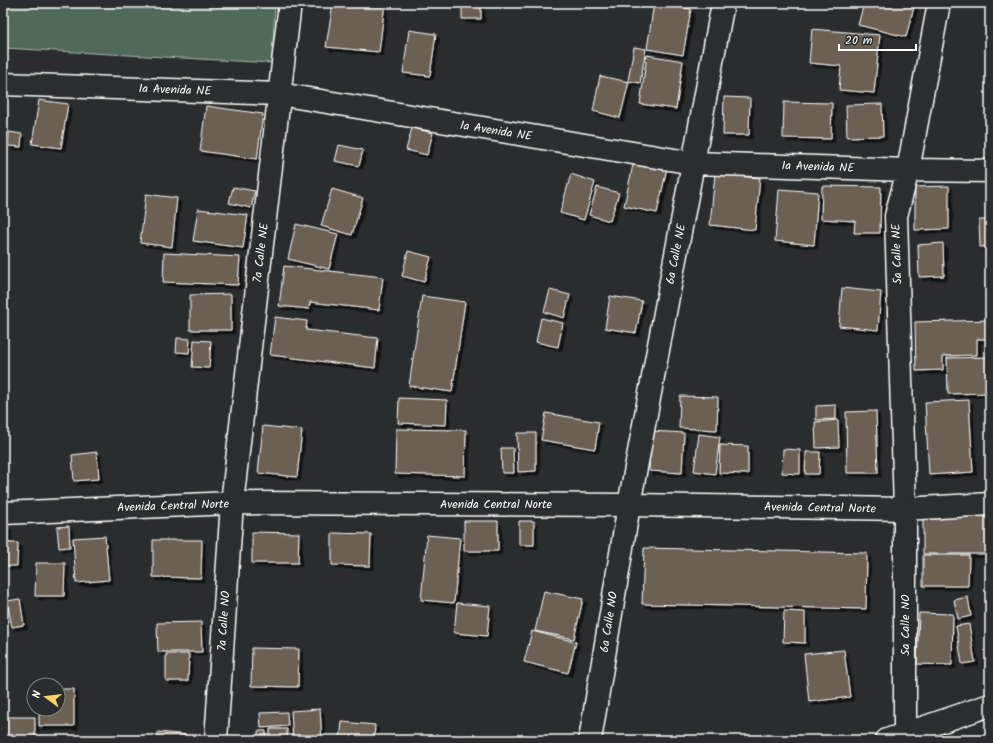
<svg xmlns="http://www.w3.org/2000/svg" width="993" height="743" font-family="Kalam,sans-serif">
  <style>
    .green { fill: #506a59; stroke: #a8b4ac }
    .building { fill: #6c6153; stroke: #fff; filter: url(#shadow) }
    .lines { fill: none; stroke-linecap: round; stroke-linejoin: round }
    .minor-casing { stroke: #fff; stroke-width: 25 }
    .tertiary-casing { stroke: #fff; stroke-width: 25 }
    .minor { stroke: #2a2d2e; stroke-width: 22 }
    .tertiary { stroke: #2a2d2e; stroke-width: 22 }
    .labels { text-anchor: middle; dominant-baseline: central; stroke-width: 3.5; stroke-linejoin: round; paint-order: stroke }
    .street-label { font-size: 12px; fill: #fff; stroke: #2a2d2e }
  </style>
  <defs>
    <filter id="shadow"><feDropShadow dx="3.5" dy="3.5" stdDeviation="0" flood-color="#0009"/></filter>
  </defs>
  <rect width="100%" height="100%" fill="#2a2d2e"/>
  <filter id="ink" filterUnits="userSpaceOnUse"><feTurbulence type="fractalNoise" baseFrequency=".025" numOctaves="2"/><feDisplacementMap in="SourceGraphic" scale="8" xChannelSelector="R" yChannelSelector="G"/><feConvolveMatrix kernelMatrix="1 2 1 2 8 2 1 2 1" color-interpolation-filters="sRGB"/></filter>
  <g filter="url(#ink)">
    <path class="green" d="M3,3H275L272,63L3,48Z"/>
    <path class="building" d="M333,3H385L379,52L326,47Z
      M462,3H481V19H462Z
      M654,3L691,9L683,55L647,49Z
      M864,3H915L906,37L858,25Z
      M812,29L880,35L874,93L839,90L841,66L809,63Z
      M409,30L436,34L430,76L403,73Z
      M634,47L646,49L640,83L628,81Z
      M647,55L683,61L676,109L640,104Z
      M600,76L629,82L620,118L593,111Z
      M724,97L750,98L749,135H723Z
      M39,100L68,104L61,148L32,144Z
      M784,102L832,103L831,139L783,138Z
      M882,104L883,136L847,137L846,105Z
      M206,106L263,114L257,159L200,151Z
      M412,128L433,133L427,155L406,150Z
      M9,132L22,134L21,147L8,146Z
      M339,145L363,150L359,166L335,161Z
      M634,160L667,168L657,213L624,206Z
      M571,174L595,182L584,220L560,213Z
      M715,174L760,178L755,230L710,225Z
      M822,186L881,187L880,233H854L855,221L821,219Z
      M949,186V229L915,230V187Z
      M233,187L255,191L251,208L229,203Z
      M597,187L619,193L610,221L589,215Z
      M332,189L363,198L352,235L321,226Z
      M779,189L818,192L814,245L775,241Z
      M146,194L177,198L172,247L140,243Z
      M198,209L248,215L243,248L193,241Z
      M979,220H990V246L980,247Z
      M296,224L338,234L329,269L288,259Z
      M943,243L944,276L919,277L918,245Z
      M408,251L431,257L424,282L402,276Z
      M164,253L240,257L238,285L163,282Z
      M284,266L383,277L379,310L310,302L309,309L279,306Z
      M842,288L881,292L878,330L839,326Z
      M550,290L570,295L564,318L544,312Z
      M231,294V330H190V295Z
      M422,296L465,302L452,392L409,386Z
      M610,296L642,301L636,333L605,328Z
      M275,317L307,321L306,330L378,338L375,368L270,355Z
      M541,318L563,323L558,347L536,342Z
      M990,320V339H977V355L943,356V370L916,371L915,322Z
      M177,338L190,339L189,353L176,352Z
      M194,340L211,341L209,368L192,367Z
      M990,357V393L948,394L947,358Z
      M680,396L718,397L717,430L679,428Z
      M399,398L447,400L446,425L398,423Z
      M969,400L973,472L929,475L925,402Z
      M836,405V419L816,420V406Z
      M876,411L878,473H847L846,412Z
      M546,413L599,422L595,449L541,440Z
      M838,420L839,447L816,448L815,422Z
      M263,426L302,430L297,477L258,473Z
      M396,429L466,430L465,476L395,474Z
      M651,431L684,433L682,473L649,471Z
      M517,433H536V471L518,472Z
      M699,434L720,437L715,474L694,471Z
      M720,445L748,446V474L719,473Z
      M501,448H513L514,473H502Z
      M783,449L800,450V474L782,473Z
      M97,452L99,479L74,481L72,455Z
      M806,452H820L819,474H805Z
      M923,514H990V554H923Z
      M464,521H498V551H464Z
      M519,521H534V545H519Z
      M69,526L70,547L59,548L57,527Z
      M3,527H8V543H18L17,566H3Z
      M252,532L299,533L298,563H252Z
      M332,533L371,534L370,566L332,565Z
      M427,535L460,538L454,603L421,600Z
      M105,536L109,580L76,583L73,538Z
      M153,540H202L201,578L153,577Z
      M644,548L867,553L866,609L642,604Z
      M923,555H969L968,586H923Z
      M36,563H65L64,596H35Z
      M544,591L583,599L574,639L535,631Z
      M968,597L971,616L958,619L954,600Z
      M20,599L24,625L12,627L7,601Z
      M457,603L490,606L487,636L454,633Z
      M784,611L805,612V643L783,642Z
      M3,613H6V626H3Z
      M919,613L953,614L952,665L917,664Z
      M201,622L202,652H158L157,623Z
      M969,624L975,662L962,664L956,626Z
      M532,631L576,642L568,673L524,662Z
      M252,648L299,649L298,687L251,686Z
      M844,650L850,697L809,702L804,654Z
      M166,654H189L188,681H166Z
      M58,689H74V726H39V709H58Z
      M320,709L322,740H293L291,711Z
      M287,712L288,726L261,728L260,713Z
      M3,717H35V740H3Z
      M342,722L375,725L374,740H340Z
      M270,729H287V740H270Z
      M258,731H266V740H258Z
      M158,732L187,735L186,740H157Z
      M103,737L146,738V740H103Z"/>
    <g class="lines">
      <g class="minor-casing">
        <path id="minor" d="M3,84L279,94L693,163L908,170L990,171
          M216,740L232,503L290,3
          M590,740L629,505L723,3
          M905,740V509L896,216L908,170L939,3"/>
      </g>
      <g class="tertiary-casing">
        <path id="tertiary" d="M3,513L232,503L629,505L905,509L990,504
          M887,740L990,705"/>
      </g>
      <use href="#minor" class="minor"/>
      <use href="#tertiary" class="tertiary"/>
    </g>
  </g>
  <g class="labels">
    <g class="street-label">
      <text transform="translate(175 90) rotate(2)">1a Avenida NE</text>
      <text transform="translate(496 131) rotate(9)">1a Avenida NE</text>
      <text transform="translate(818 167) rotate(2)">1a Avenida NE</text>
      <text transform="translate(261 253) rotate(-83)">7a Calle NE</text>
      <text transform="translate(676 254) rotate(-79)">6a Calle NE</text>
      <text transform="translate(897 254) rotate(-92)">5a Calle NE</text>
      <text x="496" y="504">Avenida Central Norte</text>
      <text transform="translate(173 506) rotate(-2)">Avenida Central Norte</text>
      <text transform="translate(820 508) rotate(1)">Avenida Central Norte</text>
      <text transform="translate(224 621) rotate(-86)">7a Calle NO</text>
      <text transform="translate(609 622) rotate(-81)">6a Calle NO</text>
      <text transform="translate(905 625) rotate(-90)">5a Calle NO</text>
    </g>
  </g>
  <rect width="993" height="743" fill="none" stroke="#2a2d2e" stroke-width="16"/>
  <rect x="8" y="8" width="977" height="727" fill="none" stroke="#fff" stroke-width="1.5" filter="url(#ink)"/>
  <g transform="translate(46 697) rotate(285)"><circle r="19" fill="#2a2d2e" stroke="#7f8182"/>
  <path d="M0-3L7 15L0 10L-7 15Z" fill="#ffd166"/>
  <text y="-6" font-size="11" font-weight="bold" text-anchor="middle" fill="#ffffff">N</text>
  </g>
  <path d="M839 44v6h77v-6" fill="none" stroke="#ffffff" stroke-width="2"/>
  <text x="845" y="44" font-size="12" fill="#ffffff" stroke="#2a2d2e" stroke-width="3" paint-order="stroke">20 m</text>
</svg>
